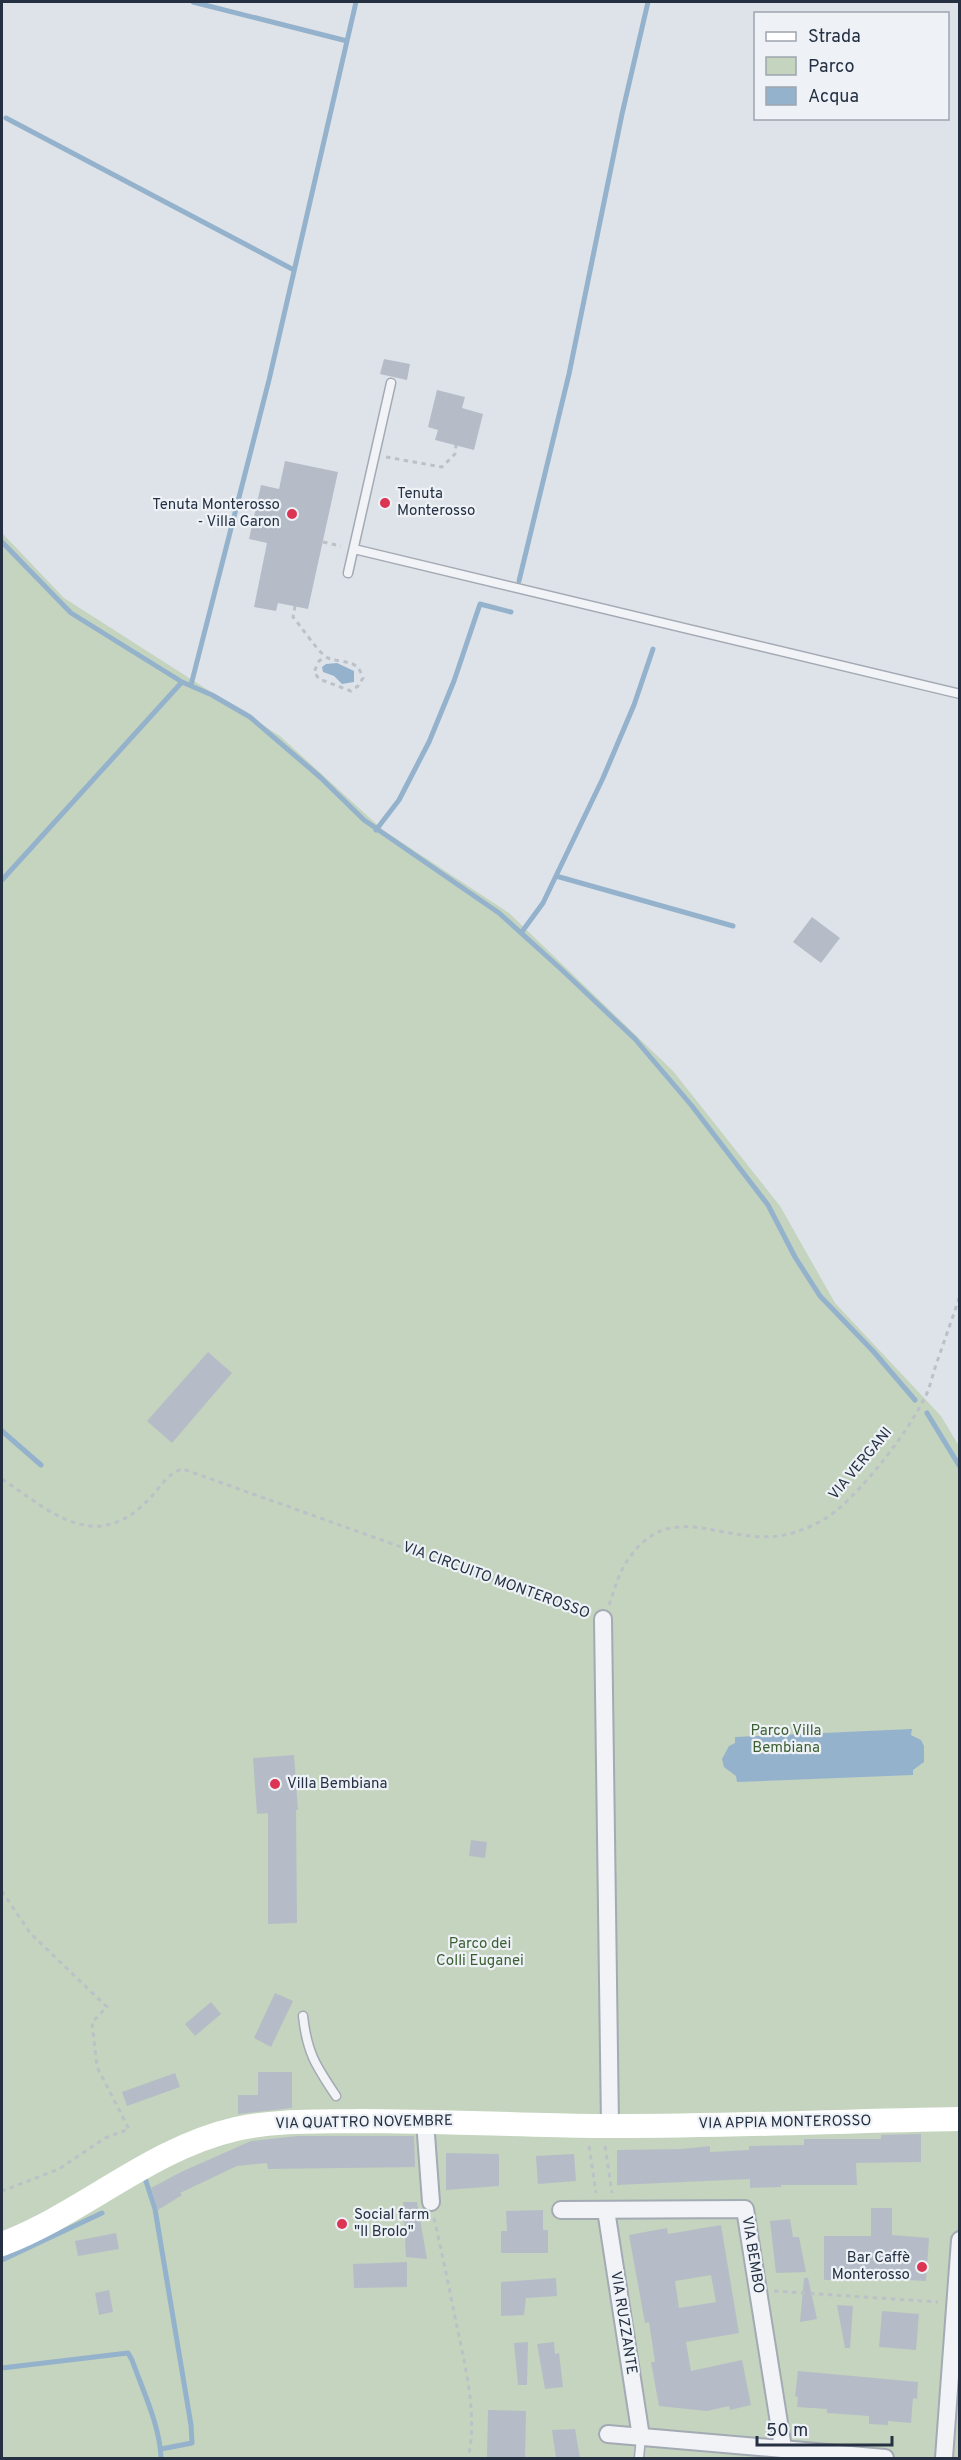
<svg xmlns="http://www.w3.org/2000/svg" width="961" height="2460" font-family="Overpass,sans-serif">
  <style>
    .green { fill: #c4d4be }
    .water { fill: #95b2cd }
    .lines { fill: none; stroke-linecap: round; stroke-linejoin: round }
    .stream { stroke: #95b2cd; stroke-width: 5 }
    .building { fill: #b5bcc7; fill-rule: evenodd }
    .service-casing { stroke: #a3aab4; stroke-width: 11 }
    .minor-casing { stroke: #a3aab4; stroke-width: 20 }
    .path { stroke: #bcc1c8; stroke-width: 3; stroke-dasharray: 4.5 4.5; stroke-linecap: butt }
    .service { stroke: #f1f3f7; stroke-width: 8 }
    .minor { stroke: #f1f3f7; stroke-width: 16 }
    .secondary { stroke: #fff; stroke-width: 24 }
    .poi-dot { fill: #dc3553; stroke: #eef2f7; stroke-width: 2 }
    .labels { text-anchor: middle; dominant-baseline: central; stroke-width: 4.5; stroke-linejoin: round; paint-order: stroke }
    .poi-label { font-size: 15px; fill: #253142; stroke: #eef2f7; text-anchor: start }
    .street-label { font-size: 15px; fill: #253142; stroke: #eef2f7 }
    .park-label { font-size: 15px; fill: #3b5f31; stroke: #eef2f7 }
  </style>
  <rect width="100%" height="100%" fill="#dee3e9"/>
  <path class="green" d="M2,533L64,598L280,736L383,830L509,913L673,1071L780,1206L835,1303L941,1416L959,1446V2458H2Z"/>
  <path class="water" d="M337,663L354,671V682L342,684L334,676L323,672L322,667L326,664Z
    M912,1729L911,1735L921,1740L924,1746V1762L913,1770V1775L737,1782L736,1776L724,1767L722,1759L729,1746L735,1743V1737Z"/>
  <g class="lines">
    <path class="stream" d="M193,2L347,41
      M6,118L294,270
      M2,542L71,613L182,682L212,695L250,717L320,777L364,820L499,913L562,970L635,1039L692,1106L768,1205L795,1257L820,1296L873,1351L915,1400
      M519,581L569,374L622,114L648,2
      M191,685L269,380L356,2
      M376,830L399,800L429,742L454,681L480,604L511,612
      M556,876L733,926
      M2,880L182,682
      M521,933L543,903L603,778L634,705L653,649
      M927,1413L960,1467
      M2,1431L41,1465
      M144,2175L155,2209L191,2425L192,2443L161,2449
      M2,2260L102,2213
      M2,2368L128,2353L132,2360C143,2391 160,2426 161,2458"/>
  </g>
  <path class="building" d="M384,359L410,364L407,380L380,374Z
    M437,390L465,397L462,408L483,414L474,450L435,440L438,430L428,427Z
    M285,461L338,472L308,609L278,603L276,611L254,607L267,543L249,539L261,485L279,489Z
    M812,917L840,938L821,963L793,942Z
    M208,1352L232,1373L172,1443L147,1421Z
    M294,1755L298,1810H296L297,1923L268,1924V1813L257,1814L253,1758Z
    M471,1840L487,1842L485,1858L469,1856Z
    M275,1993L293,2001L271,2047L254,2038Z
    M211,2002L221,2014L195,2036L185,2024Z
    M258,2072H292V2108L238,2114V2095H258Z
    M175,2073L180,2087L127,2106L122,2092Z
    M921,2134V2162L856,2163L857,2185H781V2187L750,2188V2179L617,2185V2150L682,2149L710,2146V2152L749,2150V2146L804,2145V2139H881V2135Z
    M298,2136H414L415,2167L268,2169L267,2163L237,2166L180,2193L182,2195L158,2210L151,2188L181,2172L251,2141Z
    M446,2153L499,2154V2186L446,2190Z
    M574,2154L576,2181L538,2184L536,2156Z
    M403,2202H417L427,2259L406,2257Z
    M871,2208H892V2235L929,2238L926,2281L858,2277V2280H824V2236H871Z
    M543,2210V2230H548V2253H501V2231H507L506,2211Z
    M790,2219L793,2237H799L806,2272L776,2273L770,2221Z
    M721,2225L739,2333L686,2342L691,2371L742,2360L751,2405L730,2410L729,2406L707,2411L659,2406L651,2362H655L649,2322L645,2323L629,2235L667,2228L668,2234ZM711,2275L716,2302L679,2308L675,2281Z
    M116,2233L119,2249L78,2256L75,2241Z
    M407,2262V2287L354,2288L353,2264Z
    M556,2278L557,2296L526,2298L524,2315L501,2316V2282Z
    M804,2278H808L817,2319L800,2322Z
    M109,2290L113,2312L99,2315L95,2293Z
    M837,2305L853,2306L850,2348H845Z
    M882,2311L919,2314L916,2350L879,2347Z
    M528,2342L527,2385H518L514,2343Z
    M554,2342L555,2354L559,2353L563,2387L545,2389L537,2344Z
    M798,2371L918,2382L917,2399L913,2398L911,2423L888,2421V2425L869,2424V2416L827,2413V2409L797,2407L798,2397L795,2396Z
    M488,2410L526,2411L525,2458H487Z
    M575,2429L580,2458H556L552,2430Z"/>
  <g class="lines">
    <g class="service-casing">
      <path id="service" d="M354,549L960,694
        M348,573L391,383
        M303,2016C307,2053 316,2066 336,2096
        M639,2458L641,2437"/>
    </g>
    <g class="minor-casing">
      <path id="minor" d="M603,1619L610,2126
        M425,2121L431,2202
        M561,2210L745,2209L783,2448
        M606,2210L641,2437
        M608,2434L885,2458
        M944,2458L960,2240"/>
    </g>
    <path class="path" d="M386,457L442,467L455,454L456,445
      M323,542L341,546
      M295,606L293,617C301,626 319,654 328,658C344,664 357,658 363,678L358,686L351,691L319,679L314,672L319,661L325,657
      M2,1479C54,1514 97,1556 152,1496C160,1487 170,1471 183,1469L586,1613
      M609,1605C614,1592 617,1578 624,1566C671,1486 733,1558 801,1530C813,1526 828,1518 837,1510C865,1487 908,1432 924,1399C930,1389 932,1376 936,1365C944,1342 952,1319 960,1296
      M2,1891L30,1933L107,2007L92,2022L97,2067L129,2129L105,2138L59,2169L2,2191
      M589,2146L596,2193
      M605,2146L612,2193
      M434,2218C442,2253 449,2287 456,2322C465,2365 478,2415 468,2458
      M774,2291L938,2302"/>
    <use href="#service" class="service"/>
    <use href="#minor" class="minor"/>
    <path class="secondary" d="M2,2244C84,2213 149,2149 236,2129C276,2120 319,2122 360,2121C437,2121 515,2125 593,2126C715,2127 837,2121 960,2119"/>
  </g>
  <g class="poi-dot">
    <circle cx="385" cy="503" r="6"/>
    <circle cx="292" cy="514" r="6"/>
    <circle cx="275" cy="1784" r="6"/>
    <circle cx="342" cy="2224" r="6"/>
    <circle cx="922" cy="2267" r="6"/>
  </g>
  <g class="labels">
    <g class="poi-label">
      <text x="397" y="494">Tenuta<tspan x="397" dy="17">Monterosso</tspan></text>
      <text x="280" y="505" text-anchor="end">Tenuta Monterosso<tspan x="280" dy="17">- Villa Garon</tspan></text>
      <text x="287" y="1784">Villa Bembiana</text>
      <text x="354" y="2215">Social farm<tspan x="354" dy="17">"Il Brolo"</tspan></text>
      <text x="910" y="2258" text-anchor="end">Bar Caffè<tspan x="910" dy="17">Monterosso</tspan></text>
    </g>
    <g class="street-label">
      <text transform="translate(861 1464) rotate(-50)">VIA VERGANI</text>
      <text transform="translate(496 1581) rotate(20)">VIA CIRCUITO MONTEROSSO</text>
      <text transform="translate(364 2123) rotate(-1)">VIA QUATTRO NOVEMBRE</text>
      <text transform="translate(785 2123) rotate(-1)">VIA APPIA MONTEROSSO</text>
      <text transform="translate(752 2255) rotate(81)">VIA BEMBO</text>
      <text transform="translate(623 2323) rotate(81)">VIA RUZZANTE</text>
    </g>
    <g class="park-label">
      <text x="786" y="1731">Parco Villa<tspan x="786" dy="17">Bembiana</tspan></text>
      <text x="480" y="1944">Parco dei<tspan x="480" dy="17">Colli Euganei</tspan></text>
    </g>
  </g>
  <rect width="961" height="2460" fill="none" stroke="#253142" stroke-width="6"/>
  <rect x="754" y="12" width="195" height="108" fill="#eef2f7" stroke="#9ea5af" stroke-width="1.5"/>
  <rect x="766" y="32" width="30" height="9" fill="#ffffff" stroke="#9ea5af" stroke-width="1.5"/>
  <text x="808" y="42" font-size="18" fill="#253142">Strada</text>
  <rect x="766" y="57" width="30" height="18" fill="#c4d4be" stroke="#9ea5af" stroke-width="1.5"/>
  <text x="808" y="72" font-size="18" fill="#253142">Parco</text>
  <rect x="766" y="87" width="30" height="18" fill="#95b2cd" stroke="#9ea5af" stroke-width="1.5"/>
  <text x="808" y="102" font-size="18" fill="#253142">Acqua</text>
  <path d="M757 2436v9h135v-9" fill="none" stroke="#253142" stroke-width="3"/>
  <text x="766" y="2436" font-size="18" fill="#253142" stroke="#eef2f7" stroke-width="4.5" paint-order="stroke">50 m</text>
</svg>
